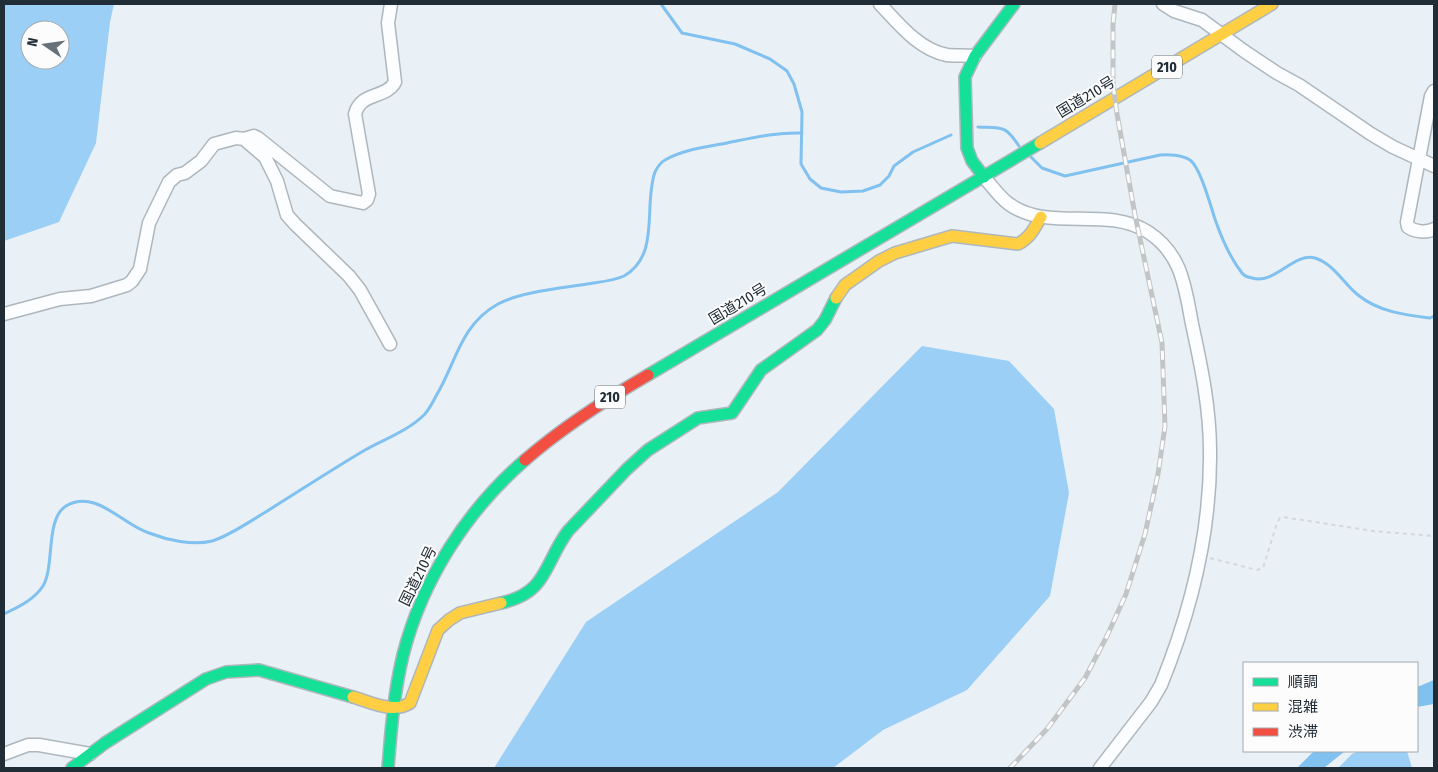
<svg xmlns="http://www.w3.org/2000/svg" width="1438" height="772" font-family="'Fira Sans Condensed','Noto Sans JP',sans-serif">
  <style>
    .forest { fill: #9bcff6; fill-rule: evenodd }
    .water { fill: #80c1f0 }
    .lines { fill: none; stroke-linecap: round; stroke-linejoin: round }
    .stream { stroke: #80c1f0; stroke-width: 3 }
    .street-casing { stroke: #aeb7be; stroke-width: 15 }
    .fast-casing { stroke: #aeb7be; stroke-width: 14 }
    .slow-casing { stroke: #aeb7be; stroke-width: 14 }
    .jam-casing { stroke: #aeb7be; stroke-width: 14 }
    .path { stroke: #d5d7d9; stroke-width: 2; stroke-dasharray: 4 4; stroke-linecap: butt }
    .street { stroke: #fcfdfe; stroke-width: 12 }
    .fast { stroke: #16e098; stroke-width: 11 }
    .slow { stroke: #ffcf43; stroke-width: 11 }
    .jam { stroke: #f24e42; stroke-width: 11 }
    .rail-casing { stroke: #c2c5c6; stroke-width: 5 }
    .rail { stroke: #fcfcfc; stroke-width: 3; stroke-dasharray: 9; stroke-linecap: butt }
    .labels { text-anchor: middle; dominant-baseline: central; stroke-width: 4; stroke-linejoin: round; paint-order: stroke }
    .shield { fill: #fcfcfc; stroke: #626a71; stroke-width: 1 }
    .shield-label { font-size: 14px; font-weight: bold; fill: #202c36 }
    .street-label { font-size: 15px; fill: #202c36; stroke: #fcfcfc }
  </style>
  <rect width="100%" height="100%" fill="#e9f0f6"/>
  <path class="forest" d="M4,4H114L110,22L96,143L59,222L4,241ZM30,30H60V60H30Z
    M922,346L1009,361L1054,409L1069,493L1050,596L967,690L883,730L833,768H494L586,622L778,492Z
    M1358,751H1407L1412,768H1338L1352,754Z"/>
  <path class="water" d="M1434,680V704L1417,707V687Z
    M1314,751H1345L1324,768H1297Z"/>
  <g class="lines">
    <path class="stream" d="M661,4L682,33L735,44L770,59L787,71L794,84L802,112L801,164L810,179L821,188L841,192L863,191L880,185L889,176L894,166L913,152L951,135
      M978,127C1003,128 1005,125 1019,146
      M1031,157L1042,168L1065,176L1160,155C1168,154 1182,155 1190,160C1201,168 1211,208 1216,222C1222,239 1231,259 1242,273C1245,277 1248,277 1252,278C1275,285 1294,252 1315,258C1334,264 1344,284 1358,295C1379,312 1405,315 1430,318L1434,316
      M4,614C18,607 34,600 43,586C55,566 45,519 66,506C95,488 123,525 149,533C167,540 193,546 212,541C229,536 249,522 264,513C298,492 331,470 365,450C385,439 408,431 425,414C429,409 433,402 436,396C456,363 460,325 498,304C520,292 562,288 587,284C599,282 613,281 624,276C661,255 643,205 655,172C657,168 661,162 665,160C684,149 707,147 727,143C752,138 777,132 802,133"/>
    <g class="street-casing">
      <path id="street" d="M880,4C898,23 919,50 947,55C956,56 966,55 975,56
        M1163,4L1174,11L1202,20L1244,51L1277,73L1299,85L1371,134L1393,147L1434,166
        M1434,91L1431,96L1407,222L1408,227C1415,232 1427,233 1434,229
        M244,139L254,136L258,138L330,196L363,203L367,200L369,194L355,114C361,91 386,99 395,82L388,23L391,4
        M984,177C992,186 999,197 1009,204C1050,233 1105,205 1148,232C1182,254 1185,287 1192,324C1201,365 1210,408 1210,451C1211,531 1191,611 1161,685L1151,702L1100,768
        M4,314L60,299L91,296L127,285L132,281L140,269L149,223L169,182L177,175L185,173L201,161L214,144L236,138L244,139L265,157L277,181L287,215L295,224L349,276L360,290L390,344
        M4,754L28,745H39L90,754"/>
    </g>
    <g class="fast-casing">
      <path id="fast" d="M984,177L972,161L967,148L965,77L975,56L1014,4
        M648,375L1040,143
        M501,603C548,593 544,563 568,531L627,469L648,450L698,418L732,413L761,370L817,330L825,320L836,298
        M72,768L105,743L206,679L226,672L259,670L353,697
        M388,768C391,730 394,692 403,655C422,580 467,510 525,460"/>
    </g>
    <g class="slow-casing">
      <path id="slow" d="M1040,143L1272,4
        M836,298L845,285L879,261L895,253L952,236L1018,244C1030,238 1034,229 1041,217
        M353,697C370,702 393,714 410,703L438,630L449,620L460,613L501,603"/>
    </g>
    <g class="jam-casing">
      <path id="jam" d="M525,460C563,427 605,400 648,375"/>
    </g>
    <path class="path" d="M1210,558L1257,570L1263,568L1277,523L1280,518L1283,517L1373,531L1434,536"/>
    <use href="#street" class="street"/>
    <use href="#fast" class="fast"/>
    <use href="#slow" class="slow"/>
    <use href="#jam" class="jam"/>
    <g class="rail-casing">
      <path id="rail" d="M1010,768L1047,729L1085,678L1107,636L1126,594L1145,534L1158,474L1165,426L1162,343L1135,215L1117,114L1113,84V24L1115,4"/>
    </g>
    <use href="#rail" class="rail"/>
  </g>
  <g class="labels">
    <g class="shield">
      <rect x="1152" y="55.5" width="30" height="23" rx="4"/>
      <rect x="595" y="385.5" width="30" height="23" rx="4"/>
    </g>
    <g class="shield-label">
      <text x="1167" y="67">210</text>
      <text x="610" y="397">210</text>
    </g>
    <g class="street-label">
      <text transform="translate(1086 97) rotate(-31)">国道210号</text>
      <text transform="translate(738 304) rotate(-31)">国道210号</text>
      <text transform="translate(418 576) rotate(-64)">国道210号</text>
    </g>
  </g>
  <rect width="1438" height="772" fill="none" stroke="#202c36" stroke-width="10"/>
  <rect x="1243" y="662" width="175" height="90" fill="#fcfcfc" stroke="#a4a9ad"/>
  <rect x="1253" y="678" width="25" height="8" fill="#16e098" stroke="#a4a9ad"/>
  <text x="1288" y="687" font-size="15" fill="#202c36">順調</text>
  <rect x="1253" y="703" width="25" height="8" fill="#ffcf43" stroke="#a4a9ad"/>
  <text x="1288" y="712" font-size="15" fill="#202c36">混雑</text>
  <rect x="1253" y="728" width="25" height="8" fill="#f24e42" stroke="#a4a9ad"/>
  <text x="1288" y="737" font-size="15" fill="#202c36">渋滞</text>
  <g transform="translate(45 45) rotate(283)"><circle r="24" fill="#fcfcfc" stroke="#a4a9ad"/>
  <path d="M0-4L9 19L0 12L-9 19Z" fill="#667179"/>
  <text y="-8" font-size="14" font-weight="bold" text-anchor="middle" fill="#202c36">N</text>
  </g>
</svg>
